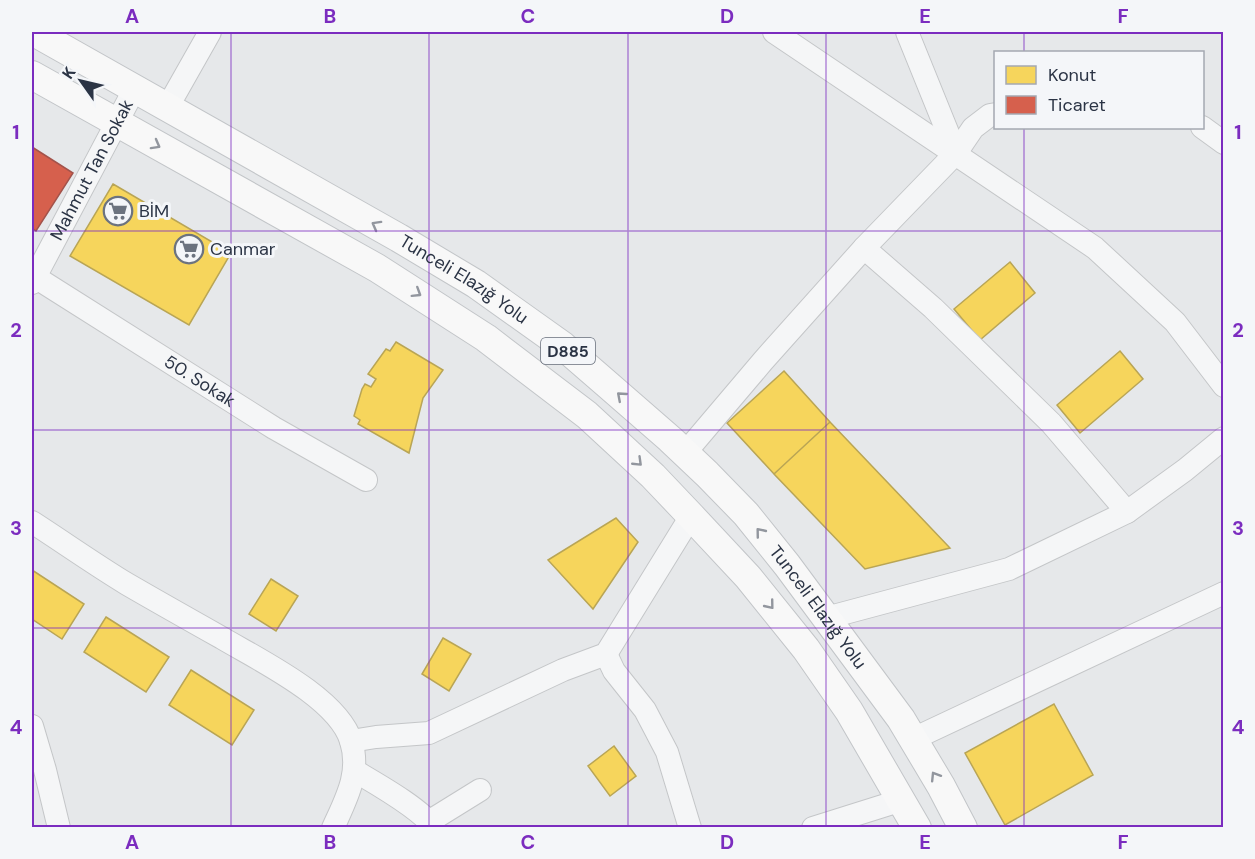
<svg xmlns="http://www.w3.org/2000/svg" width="1255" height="859" font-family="'DM Sans',sans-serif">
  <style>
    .homes { fill: #f6d55c; stroke: #b9a555; stroke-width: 1.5 }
    .shops { fill: #d6604d; stroke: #a3534b; stroke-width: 1.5 }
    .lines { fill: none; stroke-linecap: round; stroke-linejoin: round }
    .minor-casing { stroke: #c4c6c8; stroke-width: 24 }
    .major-casing { stroke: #c2c5c8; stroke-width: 30 }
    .minor { stroke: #f5f6f7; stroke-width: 22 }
    .major { stroke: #f8f8f8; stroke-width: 28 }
    .oneway { stroke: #92969e }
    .grid { fill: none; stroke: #7b2cbf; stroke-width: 1.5; stroke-opacity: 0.55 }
    .labels { text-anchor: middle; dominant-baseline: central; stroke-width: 6; stroke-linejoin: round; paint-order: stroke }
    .shield { fill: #f4f6f9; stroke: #676e7b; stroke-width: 1.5 }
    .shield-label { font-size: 16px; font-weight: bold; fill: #2b3445 }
    .street-label { font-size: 18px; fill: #2b3445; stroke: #f4f6f9 }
    .poi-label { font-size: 18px; fill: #2b3445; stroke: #f4f6f9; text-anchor: start }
    .neatline { fill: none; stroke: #7b2cbf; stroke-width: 2 }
    .grid-label { font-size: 20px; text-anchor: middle; font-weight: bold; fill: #7b2cbf }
  </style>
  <rect width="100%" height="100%" fill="#e6e8ea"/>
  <path class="homes" d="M113,184L231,253L189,325L70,256Z
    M1010,262L1035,293L980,340L954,309Z
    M396,342L443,370L423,398L409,453L358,424L360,420L354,416L362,389L365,384L371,387L376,379L368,374L386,349L390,351Z
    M1120,351L1143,379L1080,433L1057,405Z
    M784,371L830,422L774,474L727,423Z
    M830,422L950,548L865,569L774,474Z
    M616,518L638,542L593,609L548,560Z
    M32,570L84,604L62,639L32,619Z
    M271,579L298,596L276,631L249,614Z
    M106,617L169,657L146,692L84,652Z
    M443,638L471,654L449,691L422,674Z
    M191,670L254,710L232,745L169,705Z
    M1054,704L1093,775L1005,825L965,753Z
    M614,746L636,776L610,796L588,766Z"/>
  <path class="shops" d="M32,147L73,173L36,231L32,228Z"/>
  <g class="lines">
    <g class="minor-casing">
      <g id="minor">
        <path d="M774,32L1095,248L1175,322L1224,386"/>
        <path d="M907,32L956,153"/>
        <path d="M167,108L210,32"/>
        <path d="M1202,127L1224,143"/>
        <path d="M864,248L933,308L1051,423L1127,512"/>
        <path id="s1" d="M35,277L274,428L366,480"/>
        <path id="s2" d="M32,283L135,88"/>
        <path d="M685,453L763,361L864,248L956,153L973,128L990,115L996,114"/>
        <path d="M32,522C63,542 94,564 127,584C158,602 190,620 222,638C259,660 338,698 351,741C361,773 346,799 333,828"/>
        <path d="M826,618L1009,569L1127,512L1185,470L1224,438"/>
        <path d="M606,654L614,671L645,710L667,752L690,828"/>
        <path d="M32,726L45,770L59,828"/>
        <path d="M913,739L1224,593"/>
        <path d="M351,741L376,737L429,733L563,670L606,654L691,516"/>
        <path d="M355,771C375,783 422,809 434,828"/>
        <path d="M430,821L480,790"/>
        <path d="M813,828L902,800"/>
      </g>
    </g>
    <g class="major-casing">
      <g id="major">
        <path id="s3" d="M34,32L399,238L476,284L563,346L608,385L670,439L707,474L746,514L787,565L901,719L941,786L963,828"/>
        <path d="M32,75L377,268L486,338L587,415L653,476L691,516L748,577L806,649L849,711L917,828"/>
      </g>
    </g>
    <use href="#minor" class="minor"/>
    <use href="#major" class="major"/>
  </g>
  <defs><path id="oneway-chevron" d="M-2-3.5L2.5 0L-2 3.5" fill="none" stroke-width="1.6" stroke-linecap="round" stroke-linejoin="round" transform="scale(1.5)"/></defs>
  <g class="oneway">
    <use href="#oneway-chevron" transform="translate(156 145) rotate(29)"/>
    <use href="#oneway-chevron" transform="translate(376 225) rotate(-151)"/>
    <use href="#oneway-chevron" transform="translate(417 293) rotate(32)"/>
    <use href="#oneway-chevron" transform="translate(621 396) rotate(-139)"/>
    <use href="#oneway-chevron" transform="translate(638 462) rotate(44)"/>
    <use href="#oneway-chevron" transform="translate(760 532) rotate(-129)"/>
    <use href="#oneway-chevron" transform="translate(770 605) rotate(51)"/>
    <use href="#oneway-chevron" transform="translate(935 776) rotate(-122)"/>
  </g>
  <path class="grid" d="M231,32V828M429,32V828M628,32V828M826,32V828M1024,32V52M1024,128V828M32,231H1224M32,430H1224M32,628H1224"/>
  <defs>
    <g id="supermarket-ring" transform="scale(1.5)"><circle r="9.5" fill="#f4f6f9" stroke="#6c737f" stroke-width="1.5"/><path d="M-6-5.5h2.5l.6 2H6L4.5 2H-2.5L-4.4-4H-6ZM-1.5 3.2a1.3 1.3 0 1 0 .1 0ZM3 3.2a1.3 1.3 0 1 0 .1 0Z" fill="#6c737f"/></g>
  </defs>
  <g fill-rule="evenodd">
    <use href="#supermarket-ring" x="118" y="211"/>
    <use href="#supermarket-ring" x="189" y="249"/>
  </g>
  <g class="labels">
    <rect class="shield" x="541" y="338" width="54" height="26" rx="4.5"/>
    <g class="shield-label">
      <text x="568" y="351">D885</text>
    </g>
    <g class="street-label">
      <text stroke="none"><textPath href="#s2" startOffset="128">Mahmut Tan Sokak</textPath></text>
      <text stroke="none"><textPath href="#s3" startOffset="496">Tunceli Elazığ Yolu</textPath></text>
      <text stroke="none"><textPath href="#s1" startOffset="195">50. Sokak</textPath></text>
      <text stroke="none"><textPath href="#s3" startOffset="982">Tunceli Elazığ Yolu</textPath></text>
    </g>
    <g class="poi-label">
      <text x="139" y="211">BİM</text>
      <text x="210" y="249">Canmar</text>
    </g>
  </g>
  <rect width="1255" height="859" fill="none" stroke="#f4f6f9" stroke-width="66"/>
  <rect x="994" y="51" width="210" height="78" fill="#f4f6f9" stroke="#a4a8b1" stroke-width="1.5"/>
  <rect x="1006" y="66" width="30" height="18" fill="#f6d55c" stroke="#a4a8b1" stroke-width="1.5"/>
  <text x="1048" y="81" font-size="18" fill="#2b3445">Konut</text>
  <rect x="1006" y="96" width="30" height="18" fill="#d6604d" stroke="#a4a8b1" stroke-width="1.5"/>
  <text x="1048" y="111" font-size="18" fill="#2b3445">Ticaret</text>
  <g transform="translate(81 81) rotate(304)" stroke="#f4f6f9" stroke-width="4.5" paint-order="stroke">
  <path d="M0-4.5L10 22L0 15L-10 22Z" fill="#2b3445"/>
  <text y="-9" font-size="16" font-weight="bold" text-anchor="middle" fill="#2b3445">K</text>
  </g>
  <rect x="33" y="33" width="1189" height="793" class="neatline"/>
  <g class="grid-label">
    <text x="132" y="23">A</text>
    <text x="330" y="23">B</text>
    <text x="528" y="23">C</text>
    <text x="727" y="23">D</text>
    <text x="925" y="23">E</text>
    <text x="1123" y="23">F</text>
    <text x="16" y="139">1</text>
    <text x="1238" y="139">1</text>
    <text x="16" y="337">2</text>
    <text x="1238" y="337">2</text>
    <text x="16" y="535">3</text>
    <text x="1238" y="535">3</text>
    <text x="16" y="734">4</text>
    <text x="1238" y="734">4</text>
    <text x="132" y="849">A</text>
    <text x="330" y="849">B</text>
    <text x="528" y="849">C</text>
    <text x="727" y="849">D</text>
    <text x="925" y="849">E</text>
    <text x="1123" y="849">F</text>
  </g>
</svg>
